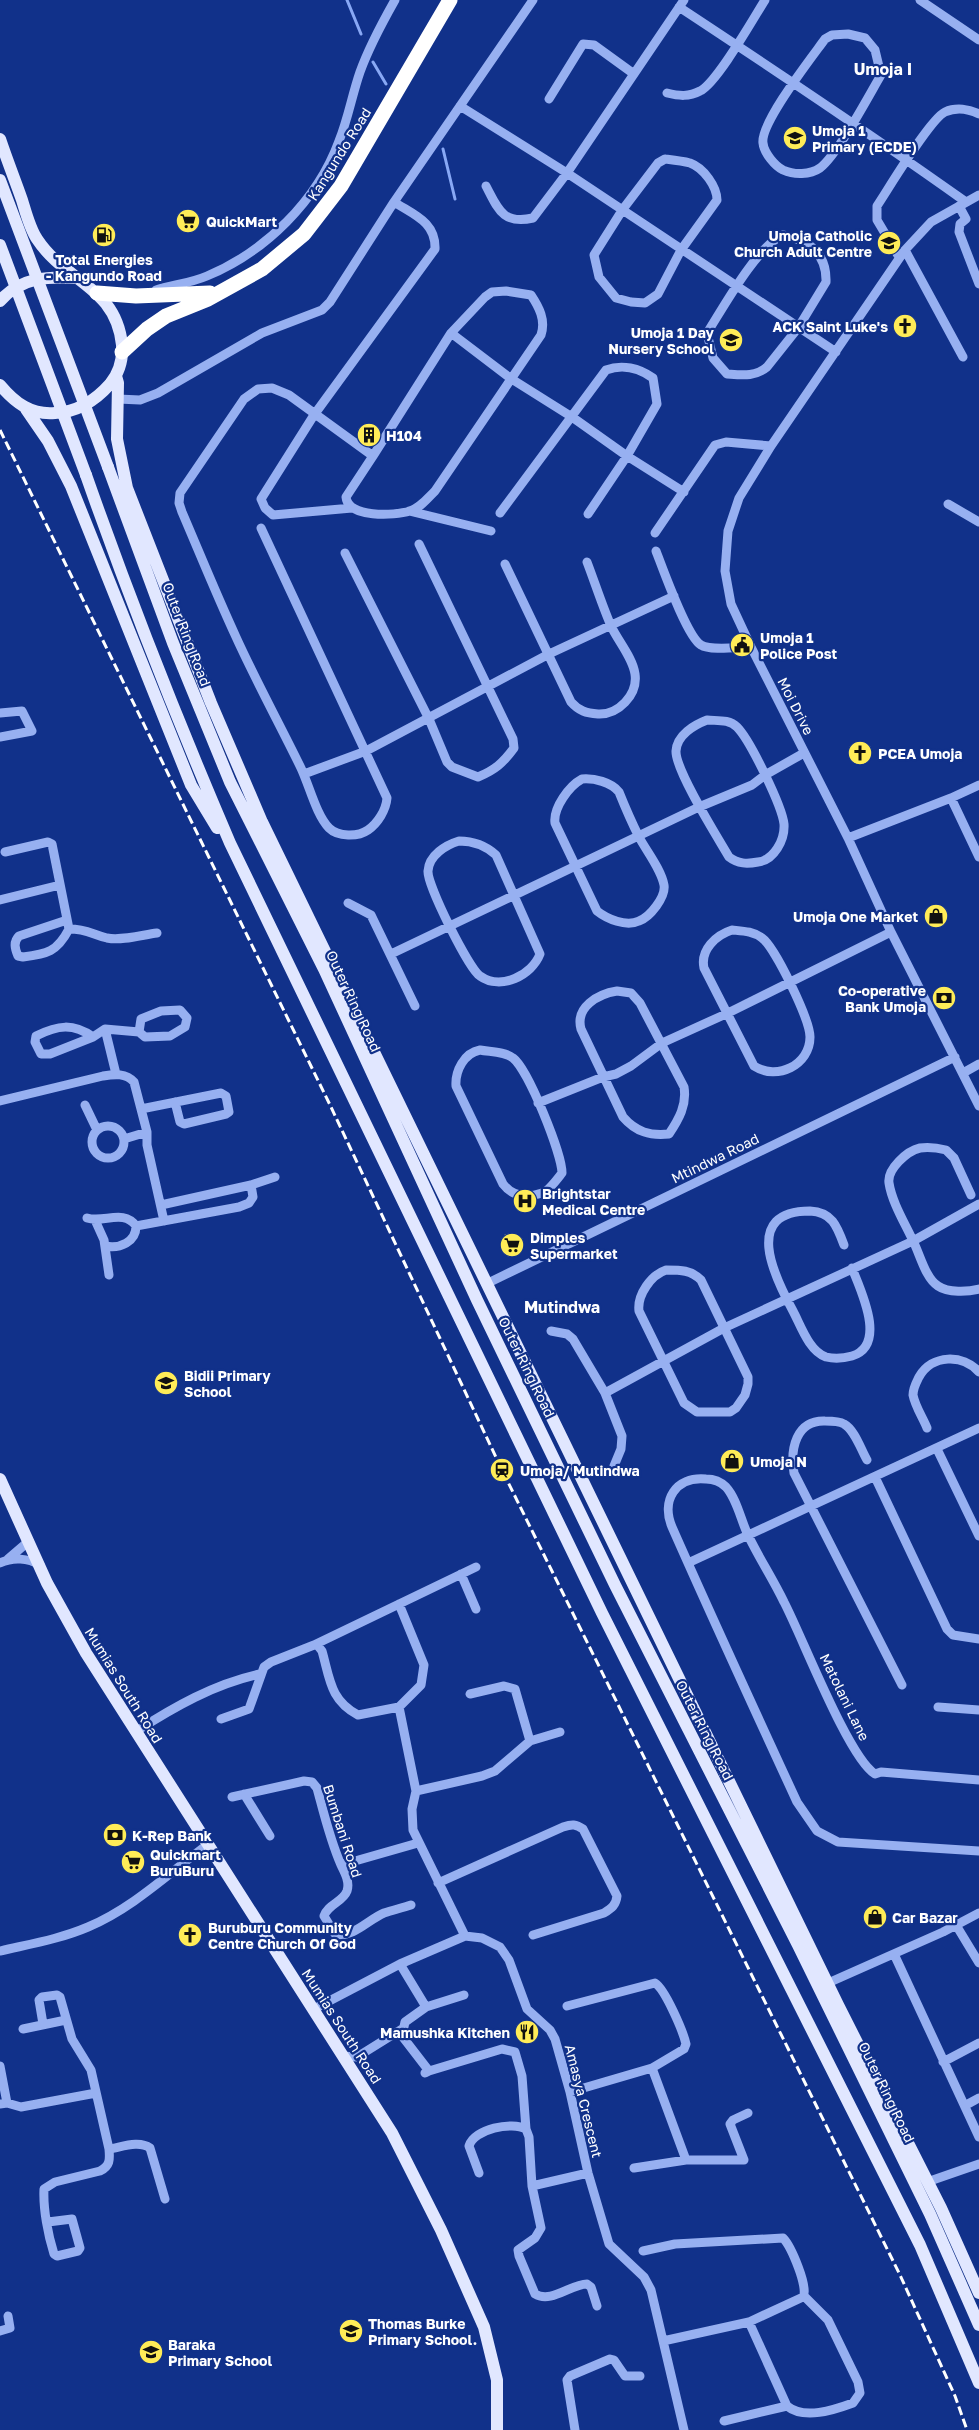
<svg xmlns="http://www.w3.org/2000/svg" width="979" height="2430" font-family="'Golos Text',sans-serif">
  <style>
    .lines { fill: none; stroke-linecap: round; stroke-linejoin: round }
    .stream { stroke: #88a8f5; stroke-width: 3 }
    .minor { stroke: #97b0f1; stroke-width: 9 }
    .major { stroke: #e1e7ff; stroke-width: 12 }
    .highway { stroke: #fff; stroke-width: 15 }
    .rail { stroke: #fff; stroke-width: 3; stroke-dasharray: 9 4; stroke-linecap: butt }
    .major-bridge { stroke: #e1e7ff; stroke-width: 12 }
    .labels { text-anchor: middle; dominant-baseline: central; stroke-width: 4.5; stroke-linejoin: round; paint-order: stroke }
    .poi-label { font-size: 14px; font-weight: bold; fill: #fff; stroke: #11318a; text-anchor: start }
    .street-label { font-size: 14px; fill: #fff; stroke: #11318a }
    .quarter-label { font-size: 16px; font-weight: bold; fill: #fff; stroke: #11318a }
  </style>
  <rect width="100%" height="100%" fill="#11318a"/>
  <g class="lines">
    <path class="stream" d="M347,0L361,34
      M373,62L386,84
      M443,149L455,199"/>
    <path class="minor" d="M920,0L979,40
      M679,7C776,71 872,135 966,202
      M848,34L865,38L875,50L881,75C868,97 838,154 820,168C810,175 794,175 783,170C775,166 764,153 763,143C760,123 812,57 825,39L832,35Z
      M667,93C679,96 689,97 700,91C717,83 753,19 765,0
      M549,99L583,44L594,45L634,74
      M460,106L567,173L836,352
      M665,159C673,160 682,161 690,163C704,168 717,187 717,200L681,250L658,294L645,303L631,302L616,298L599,277L594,255L623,209L658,163Z
      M486,186C498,209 503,225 533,218L567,173L684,0
      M979,195L931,222L905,250L771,446L739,498L728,531L725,571L731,604L751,647L848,838L891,932L979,1106
      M959,206L966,219L960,224L959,232L979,284
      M783,235C808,240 827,253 826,282L798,328L767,367C755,377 742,375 727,374L713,358L707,333C723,308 757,246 783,235Z
      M905,250L963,357
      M899,257L877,220V206C889,188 930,119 945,112C956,107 969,109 979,114
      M156,290C172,285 191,283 207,276C265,252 317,201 339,141C348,119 352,95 360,72C369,47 382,23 395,0
      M451,333L510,378L572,417L627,456L684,492
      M118,399L140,400L158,393L262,333L322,310L330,302L394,202L533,0
      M948,504L979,522
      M352,508L273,515L265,508L261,499L314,415L435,249C436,222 414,215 394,202
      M409,511L491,531
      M500,513L606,370C622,364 639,368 653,378L657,404L627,456L588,514
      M261,528L387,798C386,810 378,823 368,830C358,837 338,837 329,828C316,815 309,784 300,766C279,723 256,681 236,637C217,596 200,554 182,512L179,503L180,493L244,399L258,389L272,388L289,395L373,456L451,333L485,297L492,292L506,291L531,295C539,307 546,320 541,335L435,491C427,499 420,508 410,511C394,516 348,518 346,497L373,456
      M655,533L715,445L726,442L771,446
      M656,551C663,569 687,637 701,645C710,651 739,647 751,647
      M345,553L429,719L447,762L452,767L478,777C495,770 503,763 514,748L513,739L419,544
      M505,564L571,702C579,711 586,713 598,714C618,715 638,695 635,674C633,658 618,641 611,626C602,605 595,583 587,562
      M0,713L22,711L32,731L0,737
      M707,720C717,721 729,719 737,727C750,740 782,806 784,824C785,840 774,860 758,862C747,864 738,864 729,857C718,838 675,770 676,751C677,735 694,725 707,720Z
      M304,774L366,751L549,654L674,596
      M582,779C594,778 611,782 619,792C625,807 632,823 639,837C647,852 661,869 664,885C666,897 650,917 639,921C626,927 607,919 597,911L555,823C553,808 569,786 582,779Z
      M951,798L979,857
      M848,838L951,798L979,785
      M459,841C474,841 485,845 496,855L540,954C532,975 501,991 480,976C469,969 427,885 428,871C429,855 446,845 459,841Z
      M5,852L48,842L52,844L69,929C87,929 91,934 107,938C122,941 142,935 157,933
      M0,900L60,885
      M348,903L371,915L415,1006
      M67,920L19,936C13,942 15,949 18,956L23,957C47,954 57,952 69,929
      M732,930C742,931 753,931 762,938C775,947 810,1020 810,1037C810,1065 777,1081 754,1066L704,968C700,950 716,935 732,930Z
      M391,954L699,807L752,785L765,775L804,753
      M617,991L631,993L640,1003L684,1087C687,1105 679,1119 669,1134C650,1136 636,1132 623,1117L581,1029C575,1007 598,994 617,991Z
      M105,1029L116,1074
      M93,1037C73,1023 58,1025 36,1036L35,1042L41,1054H50L93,1037L105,1029L139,1032L141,1019L161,1011L180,1010L187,1018L185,1027L170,1036L145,1037L139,1032
      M480,1050C490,1052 504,1051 513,1058C528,1069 562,1154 562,1173C558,1178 549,1191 542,1193C527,1198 513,1197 503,1184L456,1086C455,1071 464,1053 480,1050Z
      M963,1073L979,1064
      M0,1101L103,1076C115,1074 126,1073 134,1082L147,1132V1145L164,1221
      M538,1103L603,1077L616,1074L631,1066L662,1043L726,1014L891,932
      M85,1105L97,1130
      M141,1109L221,1093L226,1096L229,1112L226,1114L184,1124L180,1122L175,1102
      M92 1142a16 16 0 1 1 32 0a16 16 0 1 1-32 0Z
      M124,1139L147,1132
      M971,1195L954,1158L946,1150C938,1148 928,1147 920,1148C907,1151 887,1169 889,1183C892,1203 906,1225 914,1243C920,1255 926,1279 938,1286C948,1293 968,1292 979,1289
      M161,1205L251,1185L275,1177
      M87,1218C104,1223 124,1209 136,1226
      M95,1220L104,1240L109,1275
      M136,1226L239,1207L249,1203L253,1197L251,1185
      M844,1245C837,1226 832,1212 810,1211C742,1211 774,1276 793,1311C801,1326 809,1351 826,1357C834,1359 845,1358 852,1356C888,1345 860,1289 852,1268
      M105,1246C120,1249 136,1242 136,1226
      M666,1270C681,1270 691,1270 701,1280L748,1377V1384L745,1395L736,1408L730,1412H697L684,1403L639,1311C637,1295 651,1275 666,1270Z
      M488,1283L955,1057
      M551,1331L567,1334L573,1339L605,1393
      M927,1428C923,1418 915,1406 913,1395C913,1388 916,1383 919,1377C932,1354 963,1354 979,1372
      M937,1449L979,1536
      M867,1460C861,1450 855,1430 844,1424C839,1421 831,1421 825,1421C796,1420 790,1449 794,1473L902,1685
      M614,1466L621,1449L622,1436L605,1393L724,1328L913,1241L979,1204
      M875,1477L947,1629L953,1635L979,1639
      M8,1559L29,1541
      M0,1563C13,1557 28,1558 40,1565
      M688,1563L979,1428
      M461,1574L476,1609
      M314,1645L476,1567
      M470,1694L504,1686L515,1689L530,1741
      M399,1707L416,1791L412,1809L413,1830L465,1936
      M938,1707L979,1710
      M221,1719L249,1709L264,1667L271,1662L314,1645L318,1646L322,1651C330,1679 330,1700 358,1715L399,1707L421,1685L424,1665L399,1604
      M135,1732C174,1707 214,1684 260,1674
      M979,1780L881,1772L875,1774C848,1757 802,1636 784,1602C773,1579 759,1558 748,1535C741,1521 737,1499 726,1487C721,1482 713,1479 706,1479C675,1476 661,1501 672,1527C713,1620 755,1711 797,1802L817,1831L838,1842L979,1851
      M416,1791L482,1776L495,1771L530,1741L560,1732
      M244,1794L270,1836
      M232,1797L304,1781L312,1782L317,1788C324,1814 330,1840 341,1865C345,1873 350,1882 347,1891C343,1902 328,1904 324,1916L335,1934C352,1939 369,1919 384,1913C393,1910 402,1908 411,1905
      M341,1865L418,1843
      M438,1883L563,1827C572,1824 576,1824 583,1829L617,1896C616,1905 612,1908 604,1913L533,1935
      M956,1925L979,1963
      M0,1951C30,1944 60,1939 88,1927C133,1908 169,1873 207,1845
      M894,1954L979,2137
      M400,1964L426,2007
      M828,1983L943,1932L979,1913
      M567,2006L655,1983C665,1989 683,2031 686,2044L684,2049L652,2068L570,2092
      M314,2009L400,1964L465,1936L482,1938L500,1947L509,1960L527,2009L550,2030L555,2039L570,2092L588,2173L609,2244L644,2277L651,2290L684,2430
      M43,2024L39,2000L42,1997L57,1995L60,1997L72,2039L91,2070L109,2149C110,2160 110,2166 100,2171L55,2182L44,2189C43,2209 48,2235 54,2254L57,2256L78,2251L80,2248L72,2219L48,2222
      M23,2029L66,2020
      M342,2056L357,2057L402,2029
      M943,2062L979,2043
      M0,2066L7,2103L0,2104
      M652,2068L686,2160
      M429,2071L502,2049L515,2052L522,2076L526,2129
      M425,2073L429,2071L402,2036L405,2022L426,2007L464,1995
      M7,2103L21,2107L96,2093
      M966,2105L979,2098
      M109,2149C122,2147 139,2140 150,2148L165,2199
      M634,2168L686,2160H744L730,2124L733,2120L748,2113
      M479,2173L469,2146C474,2129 512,2121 526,2129L529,2137L532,2186L541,2228L535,2238L518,2250L519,2256L535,2294C551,2304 571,2284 587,2284L591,2287L597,2306
      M927,2182L979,2164
      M532,2186L588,2173
      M643,2251L675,2244L783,2238C791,2246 809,2288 803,2297L749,2322L663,2341
      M749,2322L787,2406C804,2420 834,2410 853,2403L860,2393L858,2382L828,2320L804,2296
      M0,2331L10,2328L8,2316
      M724,2421L787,2406
      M575,2430L567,2380L570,2376L610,2359L614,2360L625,2376H640"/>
    <path class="major" d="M0,139C7,160 15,180 22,200C26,213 30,229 37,239C65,282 116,286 122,345C123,360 119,373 110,384C95,401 77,412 55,413C31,415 15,403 0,385
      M0,301C21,277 48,276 78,278
      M116,376L118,383L117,439L127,488L211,703L262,822L838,2005L941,2208L979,2293
      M26,409L48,441L71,486L191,785L217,828
      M108,467L173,643L230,782L324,969L477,1300L615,1585L798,1945L930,2214L979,2325
      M86,475C130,600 178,722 230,843L602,1613L920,2245L979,2383
      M0,1479L47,1583L86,1653L392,2133L441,2230L484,2327L497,2380V2430"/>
    <path class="highway" d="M97,293L136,296L210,293
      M122,352L147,329L166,316L208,299L262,269L304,234L341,186L450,0"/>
    <path class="rail" d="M0,430L331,1107L502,1470L900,2275L955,2396L967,2430"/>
    <path class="major-bridge" d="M0,180L108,467
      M0,245L86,475"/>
  </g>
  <defs>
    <g id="school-disc" transform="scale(1.25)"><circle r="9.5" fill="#ffec57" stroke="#11318a"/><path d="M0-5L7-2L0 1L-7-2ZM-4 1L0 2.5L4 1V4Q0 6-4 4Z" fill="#111"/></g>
    <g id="supermarket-disc" transform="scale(1.25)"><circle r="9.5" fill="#ffec57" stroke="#11318a"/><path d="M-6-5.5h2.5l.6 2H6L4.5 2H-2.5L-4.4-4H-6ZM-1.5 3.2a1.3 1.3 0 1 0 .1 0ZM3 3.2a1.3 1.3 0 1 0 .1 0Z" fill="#111"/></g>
    <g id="fuel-disc" transform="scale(1.25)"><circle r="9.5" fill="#ffec57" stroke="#11318a"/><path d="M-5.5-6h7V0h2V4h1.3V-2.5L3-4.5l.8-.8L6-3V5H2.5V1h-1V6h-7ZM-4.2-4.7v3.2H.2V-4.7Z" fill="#111"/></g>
    <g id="church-disc" transform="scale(1.25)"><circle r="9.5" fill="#ffec57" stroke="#11318a"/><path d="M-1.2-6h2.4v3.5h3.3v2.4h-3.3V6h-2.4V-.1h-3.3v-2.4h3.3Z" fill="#111"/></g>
    <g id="building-disc" transform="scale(1.25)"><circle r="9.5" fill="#ffec57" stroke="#11318a"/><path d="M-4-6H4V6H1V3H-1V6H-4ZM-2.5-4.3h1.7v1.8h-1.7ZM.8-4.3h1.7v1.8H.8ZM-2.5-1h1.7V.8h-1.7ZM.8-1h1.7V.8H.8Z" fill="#111"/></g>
    <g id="civic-disc" transform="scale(1.25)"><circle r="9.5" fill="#ffec57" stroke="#11318a"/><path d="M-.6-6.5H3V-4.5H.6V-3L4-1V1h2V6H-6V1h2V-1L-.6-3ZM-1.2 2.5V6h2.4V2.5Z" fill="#111"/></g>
    <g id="shop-disc" transform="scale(1.25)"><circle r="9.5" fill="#ffec57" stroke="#11318a"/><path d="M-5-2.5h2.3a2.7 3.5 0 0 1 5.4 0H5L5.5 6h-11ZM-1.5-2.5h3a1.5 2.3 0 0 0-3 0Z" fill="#111"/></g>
    <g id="bank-disc" transform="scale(1.25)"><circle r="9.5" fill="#ffec57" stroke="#11318a"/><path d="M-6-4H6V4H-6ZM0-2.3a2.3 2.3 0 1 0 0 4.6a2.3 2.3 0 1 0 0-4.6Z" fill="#111"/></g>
    <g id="hospital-disc" transform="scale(1.25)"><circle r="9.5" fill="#ffec57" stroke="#11318a"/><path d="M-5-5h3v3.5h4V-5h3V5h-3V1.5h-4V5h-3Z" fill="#111"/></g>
    <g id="station-disc" transform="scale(1.25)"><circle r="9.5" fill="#ffec57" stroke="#11318a"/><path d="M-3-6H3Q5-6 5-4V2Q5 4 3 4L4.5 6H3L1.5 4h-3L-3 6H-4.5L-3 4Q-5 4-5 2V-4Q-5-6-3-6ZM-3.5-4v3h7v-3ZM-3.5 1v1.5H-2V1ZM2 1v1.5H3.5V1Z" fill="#111"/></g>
    <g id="restaurant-disc" transform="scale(1.25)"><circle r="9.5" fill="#ffec57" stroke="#11318a"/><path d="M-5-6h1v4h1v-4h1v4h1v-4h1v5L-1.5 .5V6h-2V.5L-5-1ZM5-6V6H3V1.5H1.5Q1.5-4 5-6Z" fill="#111"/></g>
  </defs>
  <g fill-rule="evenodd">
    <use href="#school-disc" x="795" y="138"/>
    <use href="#supermarket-disc" x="188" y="221"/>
    <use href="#fuel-disc" x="104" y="235"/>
    <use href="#school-disc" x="889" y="243"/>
    <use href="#church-disc" x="905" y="326"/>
    <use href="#school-disc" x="731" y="340"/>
    <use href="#building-disc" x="369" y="435"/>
    <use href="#civic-disc" x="742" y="645"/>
    <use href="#church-disc" x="860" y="753"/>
    <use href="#shop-disc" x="936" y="916"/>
    <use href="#bank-disc" x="944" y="998"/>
    <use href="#hospital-disc" x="525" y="1201"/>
    <use href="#supermarket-disc" x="512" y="1245"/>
    <use href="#school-disc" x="166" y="1383"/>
    <use href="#shop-disc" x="732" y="1461"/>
    <use href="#station-disc" x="502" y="1470"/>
    <use href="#bank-disc" x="115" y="1835"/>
    <use href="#supermarket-disc" x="133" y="1862"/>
    <use href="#shop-disc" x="875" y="1917"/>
    <use href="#church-disc" x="190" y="1935"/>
    <use href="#restaurant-disc" x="527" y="2032"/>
    <use href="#school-disc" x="351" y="2331"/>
    <use href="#school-disc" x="151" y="2352"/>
  </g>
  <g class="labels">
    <g class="poi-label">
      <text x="812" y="130">Umoja 1<tspan x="812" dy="16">Primary (ECDE)</tspan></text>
      <text x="206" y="221">QuickMart</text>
      <text x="872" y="235" text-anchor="end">Umoja Catholic<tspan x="872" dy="16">Church Adult Centre</tspan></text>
      <text x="104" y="259" text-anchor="middle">Total Energies<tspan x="104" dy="16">- Kangundo Road</tspan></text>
      <text x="888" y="326" text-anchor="end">ACK Saint Luke's</text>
      <text x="714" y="332" text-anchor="end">Umoja 1 Day<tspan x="714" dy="16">Nursery School</tspan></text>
      <text x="386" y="435">H104</text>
      <text x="760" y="637">Umoja 1<tspan x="760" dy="16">Police Post</tspan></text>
      <text x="878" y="753">PCEA Umoja</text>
      <text x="918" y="916" text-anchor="end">Umoja One Market</text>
      <text x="926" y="990" text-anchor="end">Co-operative<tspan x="926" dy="16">Bank Umoja</tspan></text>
      <text x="542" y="1193">Brightstar<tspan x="542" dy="16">Medical Centre</tspan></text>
      <text x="530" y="1237">Dimples<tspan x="530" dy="16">Supermarket</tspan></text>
      <text x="184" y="1375">Bidii Primary<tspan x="184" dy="16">School</tspan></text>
      <text x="750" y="1461">Umoja N</text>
      <text x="520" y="1470">Umoja/ Mutindwa</text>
      <text x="132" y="1835">K-Rep Bank</text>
      <text x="150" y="1854">Quickmart<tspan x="150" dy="16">BuruBuru</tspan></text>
      <text x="892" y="1917">Car Bazar</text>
      <text x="208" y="1927">Buruburu Community<tspan x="208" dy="16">Centre Church Of God</tspan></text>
      <text x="510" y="2032" text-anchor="end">Mamushka Kitchen</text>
      <text x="368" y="2323">Thomas Burke<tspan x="368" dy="16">Primary School.</tspan></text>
      <text x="168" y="2344">Baraka<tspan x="168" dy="16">Primary School</tspan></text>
    </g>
    <g class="street-label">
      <text transform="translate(339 154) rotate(-58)">Kangundo Road</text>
      <text transform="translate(187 634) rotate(69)">Outer Ring Road</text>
      <text transform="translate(796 706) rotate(63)">Moi Drive</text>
      <text transform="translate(354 1001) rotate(65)">Outer Ring Road</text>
      <text transform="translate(715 1158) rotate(-26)">Mtindwa Road</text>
      <text transform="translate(527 1367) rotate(64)">Outer Ring Road</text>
      <text transform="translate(124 1685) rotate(58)">Mumias South Road</text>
      <text transform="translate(845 1697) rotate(64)">Matolani Lane</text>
      <text transform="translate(705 1730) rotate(63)">Outer Ring Road</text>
      <text transform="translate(343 1831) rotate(72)">Bumbani Road</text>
      <text transform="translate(342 2026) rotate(57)">Mumias South Road</text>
      <text transform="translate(887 2092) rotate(64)">Outer Ring Road</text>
      <text transform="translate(584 2101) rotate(76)">Amasya Crescent</text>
    </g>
    <g class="quarter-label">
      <text x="883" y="69">Umoja I</text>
      <text x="562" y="1307">Mutindwa</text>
    </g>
  </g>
</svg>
